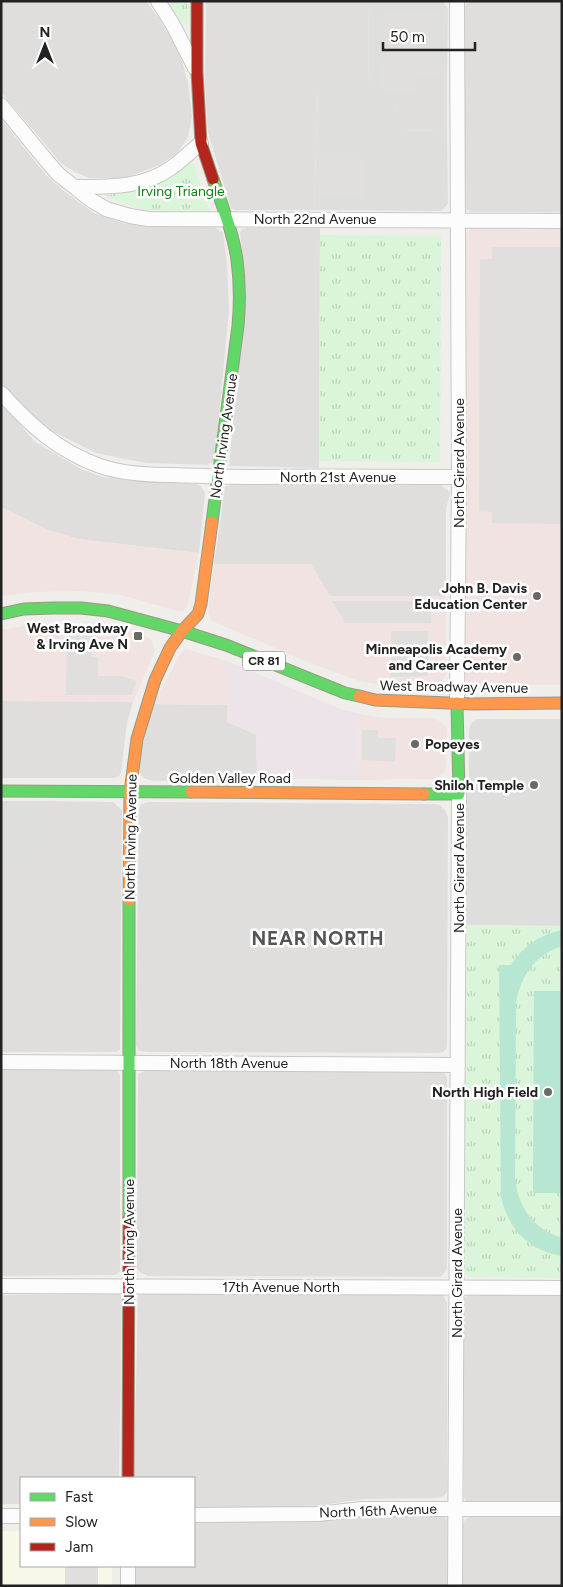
<svg xmlns="http://www.w3.org/2000/svg" width="563" height="1587" font-family="Figtree,sans-serif">
  <style>
    .residential { fill: #dfdedc }
    .commercial { fill: #f1e3e1 }
    .industrial { fill: #ede4e9 }
    .education { fill: #f8f7e8 }
    .religious { fill: #dededc }
    .park { fill: url(#park-tufts) }
    .pitch { fill: #b7e6d2 }
    .parking { fill: #e0dfde }
    .lines { fill: none; stroke-linecap: round; stroke-linejoin: round }
    .street-casing { stroke: #c9c8c7; stroke-width: 16 }
    .fast-casing { stroke: #999a82; stroke-width: 13 }
    .slow-casing { stroke: #999a82; stroke-width: 13 }
    .jam-casing { stroke: #999a82; stroke-width: 13 }
    .street { stroke: #fdfcfc; stroke-width: 14 }
    .fast { stroke: #63d668; stroke-width: 11 }
    .slow { stroke: #ff974d; stroke-width: 11 }
    .jam { stroke: #b3261e; stroke-width: 11 }
    .poi-dot { fill: #6a6968; stroke: #fff; stroke-width: 2 }
    .labels { text-anchor: middle; dominant-baseline: central; stroke-width: 5; stroke-linejoin: round; paint-order: stroke }
    .shield { fill: #fff; stroke: #646464; stroke-width: 1 }
    .shield-label { font-size: 12px; font-weight: bold; fill: #222 }
    .park-label { font-size: 14px; fill: #0c8416; stroke: #fff }
    .street-label { font-size: 14px; fill: #222; stroke: #fff }
    .poi-label { font-size: 14px; font-weight: bold; fill: #222; stroke: #fff; text-anchor: end }
    .district-label { font-size: 19px; font-weight: bold; letter-spacing: 1px; fill: #555; stroke: #fff }
  </style>
  <defs>
    <pattern id="park-tufts" width="24" height="20" patternUnits="userSpaceOnUse" patternTransform="scale(1.25)"><rect width="24" height="20" fill="#daf5da"/><path d="M3 7l-1-3M5 7V3M7 7l1-3M15 17l-1-3M17 17v-4M19 17l1-3" fill="none" stroke="#bbd2bb"/></pattern>
  </defs>
  <rect width="100%" height="100%" fill="#f0eeeb"/>
  <path class="residential" d="M1,1H146L158,17L174,43L182,61L188,83L192,116L188,137L178,152L160,165L125,178H89L75,172L61,163L1,92Z
    M211,1H369L368,91L318,90L314,210H235L231,208L208,132L205,81L206,3Z
    M472,1L562,2V212H471L466,209L464,203V9L466,4Z
    M416,74H447V131L396,130L395,100Z
    M1,119L46,175L65,192L94,213L125,224L215,227L223,233L227,264L229,310L215,458L213,462L208,465L146,463L96,453L54,432L19,404L1,383Z
    M247,228H320L319,468L229,466L246,286L240,233L242,229Z
    M1,402L35,442L81,469L103,477L128,480L196,484L201,486L205,493L199,553L77,539L46,529L1,507Z
    M233,484L441,485L449,491L450,494L446,509V596H330L214,564L225,487Z
    M1,701L133,702L127,723L121,773L119,776L114,778H1Z
    M153,704L227,705V722L256,734L257,779L153,781L144,778L141,775L138,763Z
    M41,801L113,802L122,810L120,1050L116,1052H1V855H41Z
    M148,802L434,804L440,805L445,810L448,817L447,1044L446,1049L443,1052L438,1053L149,1052L139,1051L136,1045L139,808L142,804Z
    M1,1069L115,1070L118,1072L120,1076V1271L117,1274L114,1275L1,1276Z
    M147,1070L443,1071L447,1078V1268L444,1274L440,1277L148,1276L139,1272L137,1268L138,1074Z
    M143,1292L439,1293L443,1295L447,1303V1492L445,1495L442,1497L437,1498L364,1499L308,1507H194V1478H134L138,1297L139,1294Z
    M118,1294L122,1296L119,1478H21V1504H1V1295Z
    M469,1294H562V1501L469,1502L466,1501L464,1497V1300L466,1297Z
    M443,1514L447,1520V1586H133V1566H194V1521L316,1522L364,1515Z
    M469,1517H562V1586H463V1524L465,1520Z"/>
  <path class="commercial" d="M472,228H562V685H473L467,682L465,676L464,237L465,233Z
    M1,507L46,529L77,539L199,553L187,607L183,611H178L121,595L80,591L37,592L1,596Z
    M214,564H311L330,596H446V675L442,681L436,684L431,685L385,686L359,681L318,666L214,622L211,619L208,613Z
    M34,624L93,625L116,628L147,637L151,639L155,650L133,702L1,701V630Z
    M186,649L227,661V705L153,704L180,655L183,651Z
    M360,714L386,718H433L443,723L447,730L446,767L444,773L436,779L359,780Z"/>
  <path class="industrial" d="M227,661L341,709L360,714L359,780L257,779L256,735L227,722Z"/>
  <path class="education" d="M1,1531H21V1566H112V1586H1Z"/>
  <path class="religious" d="M369,1H443L448,9L447,74H416V90H403L395,101L397,130L447,131L448,203L444,209L440,211L314,210L318,90H368Z
    M477,719H562V926L463,925L464,800L469,784V729L471,724Z
    M1,801H41V855H1Z"/>
  <path class="park" d="M168,1H188L189,20L187,25L179,20Z
    M193,162L210,212L142,210L106,196L150,185Z
    M320,235L441,236L440,462L319,461Z
    M463,925L562,926V1278L470,1277L464,1273L461,1268Z"/>
  <path class="pitch" d="M562,930V946C535,955 521,975 516,1003L515,1178C518,1207 533,1229 562,1238V1256C529,1251 508,1228 501,1197L499,965H511C523,946 539,935 562,930Z
    M534,991H562V1193H533Z"/>
  <path class="parking" d="M383,10H439V74H416V90H382Z
    M319,159H364V198H318Z
    M492,247H562V524L492,523V512L479,511L480,259H492Z
    M332,601H431V623H345Z
    M391,631H428V676L391,677Z
    M67,633L92,635V657H98V676H122L137,681L131,695H66Z
    M362,730H378V738H396L395,762L362,760Z
    M65,1566H98V1586H65Z"/>
  <g class="lines">
    <g class="street-casing">
      <path id="street" d="M158,1L173,25L195,68
        M1,105L41,154L58,174L91,200L106,209L130,216L148,219L562,221
        M77,187C109,187 143,188 171,168C181,161 191,151 201,143
        M1,393C31,426 58,451 100,466C123,474 148,475 171,475C200,476 229,477 258,477C325,476 392,477 459,477
        M457,703L459,477L457,1
        M1,1062L458,1065
        M1,1286L562,1288
        M194,1515L318,1514L362,1509H562
        M1,1516H21
        M128,1566V1586
        M455,1586L459,794"/>
    </g>
    <g class="fast-casing">
      <path id="fast" d="M212,522L238,326C240,304 240,282 237,260C233,232 222,205 213,179
        M1,614L24,609L53,608H81L108,611L182,631L226,645L345,693L359,696
        M1,791L191,792
        M424,794H459L457,703
        M129,1218V900"/>
    </g>
    <g class="slow-casing">
      <path id="slow" d="M359,696L375,700L473,704L562,703
        M191,792L424,794
        M129,900L130,792L137,739L155,680L170,648L182,631L198,614L201,604L212,522"/>
    </g>
    <g class="jam-casing">
      <path id="jam" d="M197,1V72L201,143L213,179
        M128,1478L129,1218"/>
    </g>
    <use href="#street" class="street"/>
    <use href="#fast" class="fast"/>
    <use href="#slow" class="slow"/>
    <use href="#jam" class="jam"/>
  </g>
  <g class="poi-dot">
    <circle cx="537" cy="596" r="5"/>
    <rect x="133" y="631" width="10" height="10" rx="2.5"/>
    <circle cx="517" cy="657" r="5"/>
    <circle cx="415" cy="744" r="5"/>
    <circle cx="534" cy="785" r="5"/>
    <circle cx="548" cy="1092" r="5"/>
  </g>
  <g class="labels">
    <rect class="shield" x="243" y="651.5" width="42" height="19" rx="4"/>
    <g class="shield-label">
      <text x="264" y="661">CR 81</text>
    </g>
    <g class="park-label">
      <text x="181" y="191">Irving Triangle</text>
    </g>
    <g class="street-label">
      <text x="315" y="219">North 22nd Avenue</text>
      <text transform="translate(224 436) rotate(-82)">North Irving Avenue</text>
      <text transform="translate(459 463) rotate(-90)">North Girard Avenue</text>
      <text x="338" y="477">North 21st Avenue</text>
      <text transform="translate(454 687) rotate(1)">West Broadway Avenue</text>
      <text x="230" y="778">Golden Valley Road</text>
      <text transform="translate(131 837) rotate(-89)">North Irving Avenue</text>
      <text transform="translate(459 868) rotate(-90)">North Girard Avenue</text>
      <text x="229" y="1063">North 18th Avenue</text>
      <text transform="translate(129 1242) rotate(-90)">North Irving Avenue</text>
      <text transform="translate(457 1273) rotate(-90)">North Girard Avenue</text>
      <text x="281" y="1287">17th Avenue North</text>
      <text transform="translate(378 1511) rotate(-2)">North 16th Avenue</text>
    </g>
    <g class="poi-label">
      <text x="527" y="588">John B. Davis<tspan x="527" dy="16">Education Center</tspan></text>
      <text x="128" y="628">West Broadway<tspan x="128" dy="16">&amp; Irving Ave N</tspan></text>
      <text x="507" y="649">Minneapolis Academy<tspan x="507" dy="16">and Career Center</tspan></text>
      <text x="425" y="744" text-anchor="start">Popeyes</text>
      <text x="524" y="785">Shiloh Temple</text>
      <text x="538" y="1092">North High Field</text>
    </g>
    <g class="district-label">
      <text x="318" y="938">NEAR NORTH</text>
    </g>
  </g>
  <rect width="563" height="1587" fill="none" stroke="#222222" stroke-width="5"/>
  <rect x="20" y="1477" width="175" height="90" fill="#ffffff" stroke="#a7a7a7"/>
  <rect x="30" y="1493" width="25" height="8" fill="#63d668" stroke="#a7a7a7"/>
  <text x="65" y="1502" font-size="15" fill="#222222">Fast</text>
  <rect x="30" y="1518" width="25" height="8" fill="#ff974d" stroke="#a7a7a7"/>
  <text x="65" y="1527" font-size="15" fill="#222222">Slow</text>
  <rect x="30" y="1543" width="25" height="8" fill="#b3261e" stroke="#a7a7a7"/>
  <text x="65" y="1552" font-size="15" fill="#222222">Jam</text>
  <g transform="translate(45 45)" stroke="#ffffff" stroke-width="4" paint-order="stroke">
  <path d="M0-4L9 19L0 12L-9 19Z" fill="#222222"/>
  <text y="-8" font-size="14" font-weight="bold" text-anchor="middle" fill="#222222">N</text>
  </g>
  <path d="M383 42v8h92v-8" fill="none" stroke="#222222" stroke-width="2.5"/>
  <text x="390" y="42" font-size="15" fill="#222222" stroke="#ffffff" stroke-width="4" paint-order="stroke">50 m</text>
</svg>
